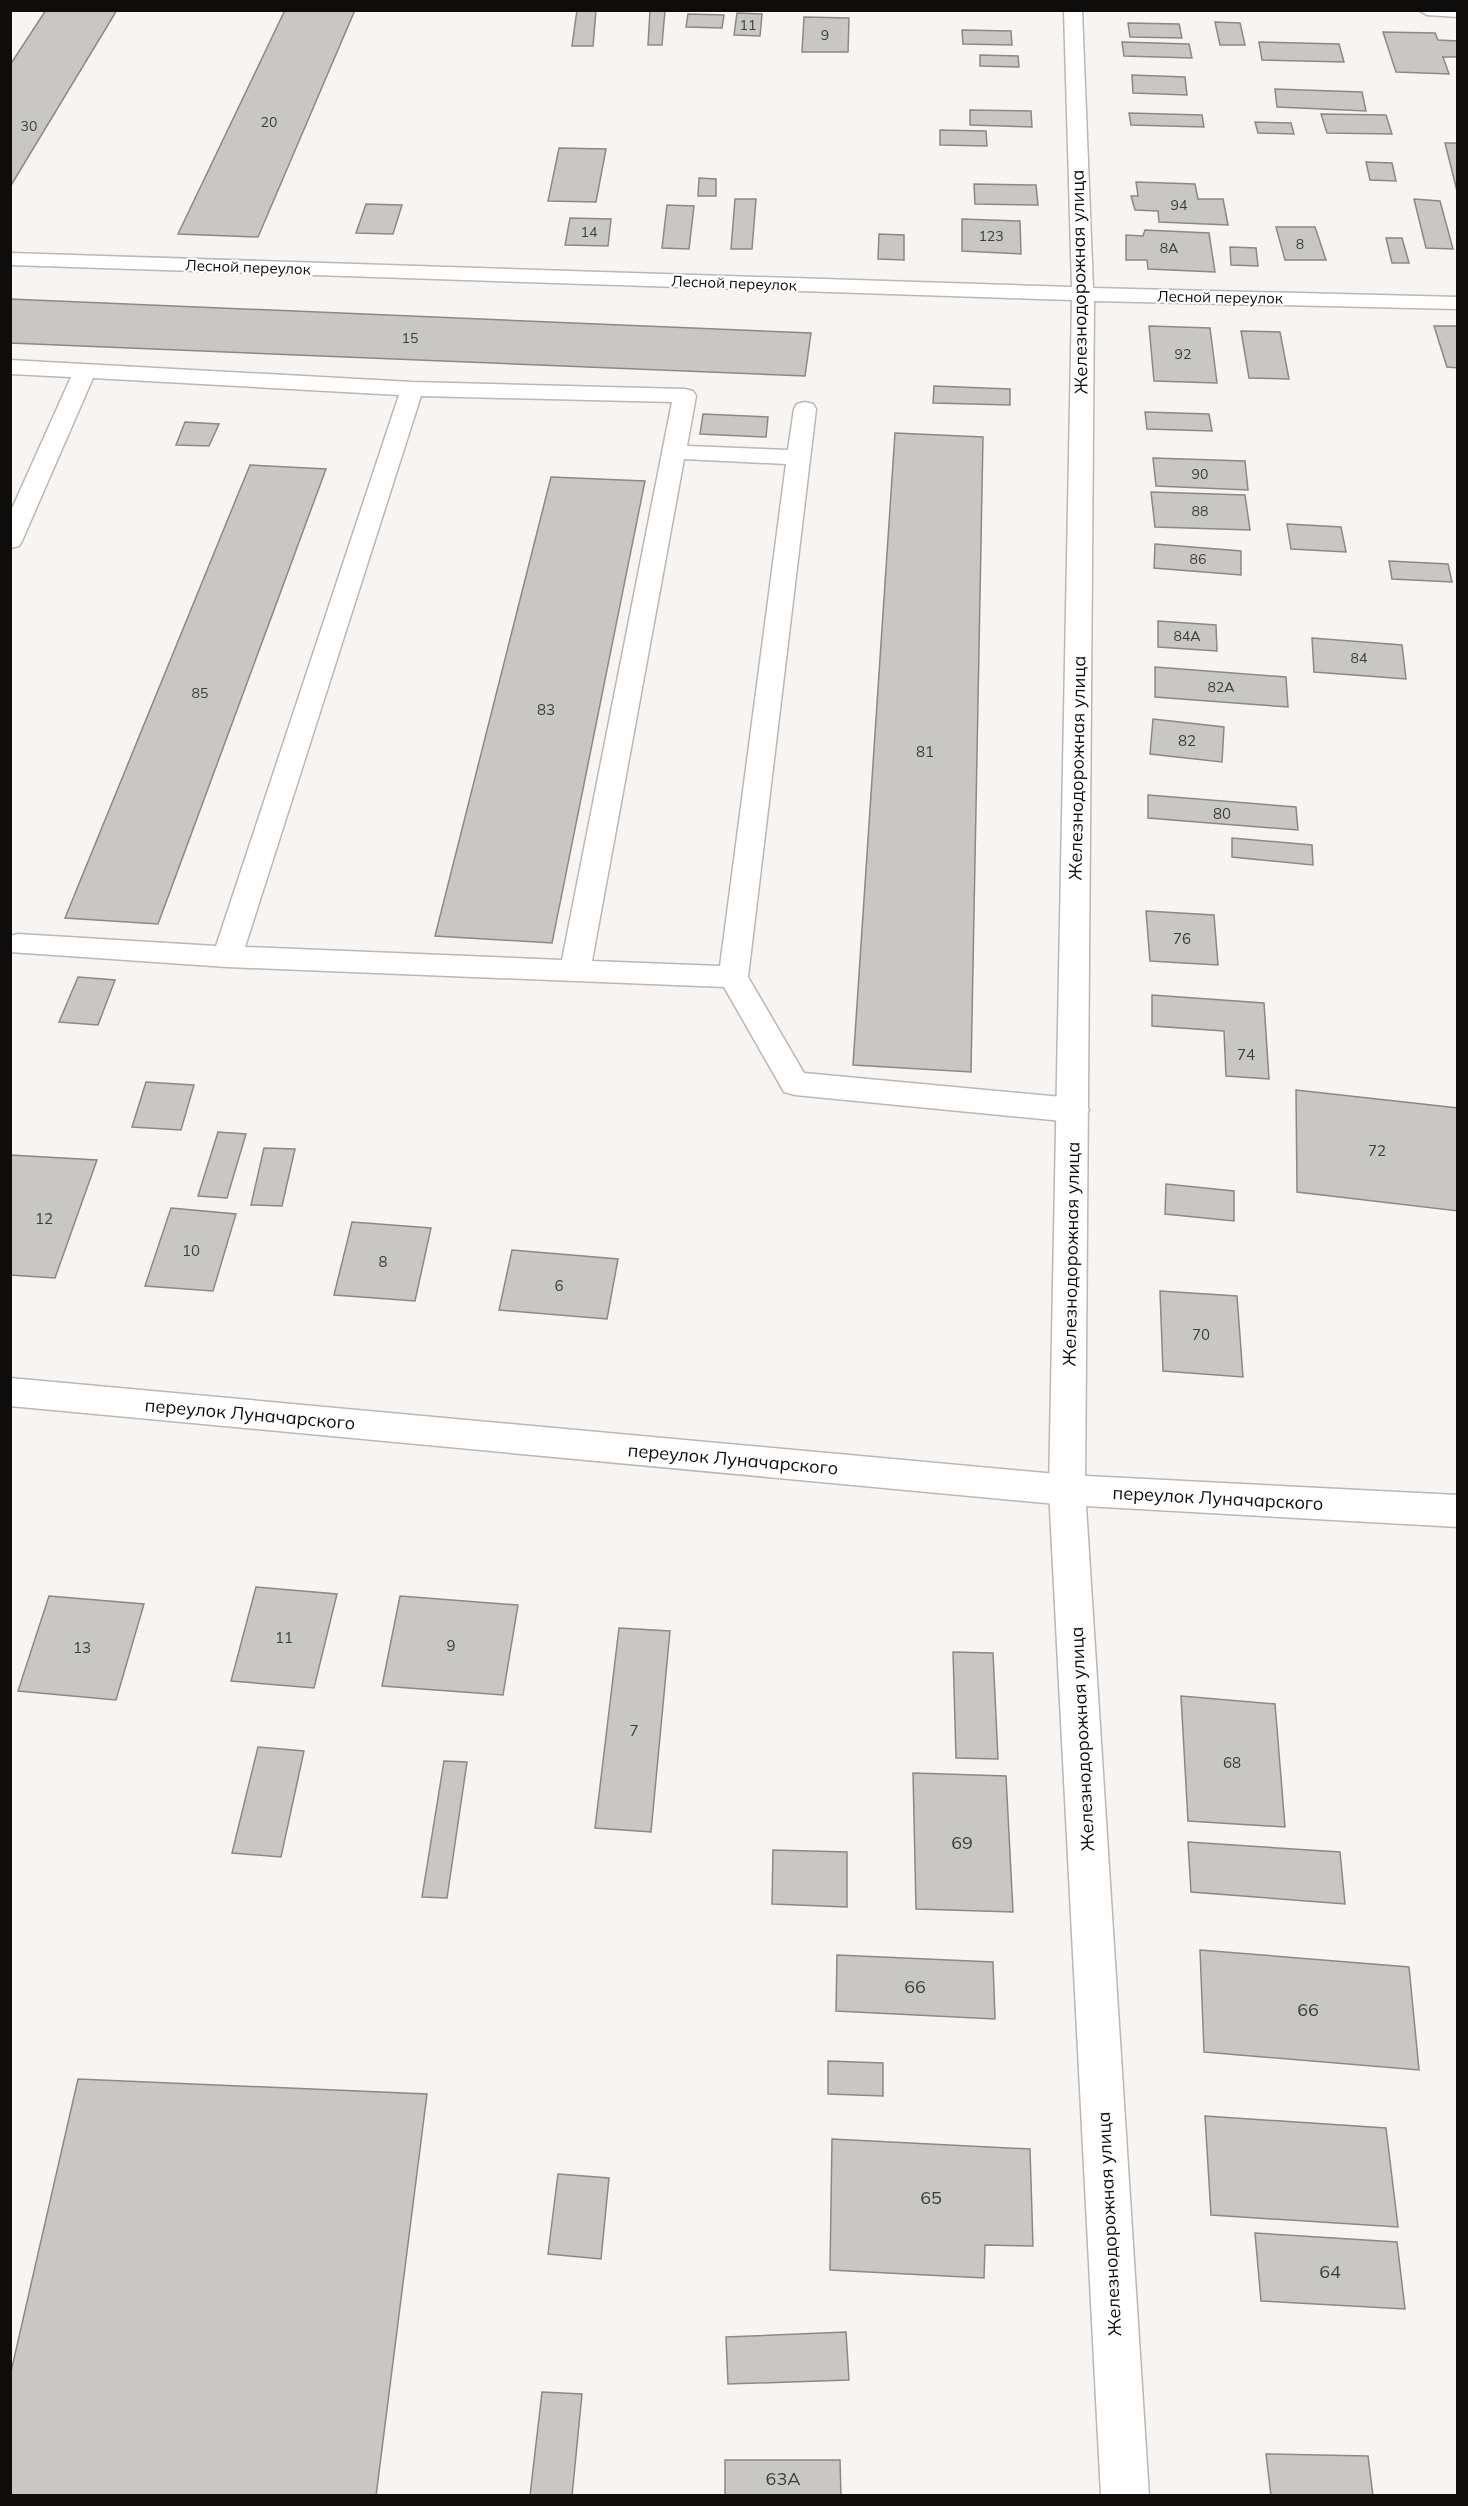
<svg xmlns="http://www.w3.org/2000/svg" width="1468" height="2506" font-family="Mulish,sans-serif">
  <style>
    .building { fill: #c8c7c3; stroke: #8b8986; stroke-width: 1.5 }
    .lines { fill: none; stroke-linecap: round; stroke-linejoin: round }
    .lane-casing { stroke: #bab7b4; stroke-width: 3 }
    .street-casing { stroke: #bab7b4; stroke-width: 3 }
    .secondary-casing { stroke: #bab7b4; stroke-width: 3 }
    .lane { fill: #fff; fill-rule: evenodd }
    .street { fill: #fff; fill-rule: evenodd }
    .secondary { fill: #fff; fill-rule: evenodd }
    .labels { text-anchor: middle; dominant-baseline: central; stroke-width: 4.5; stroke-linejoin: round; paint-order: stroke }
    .far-number-label { font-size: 14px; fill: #3c3c3a }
    .far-street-label { font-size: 15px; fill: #0e0d0c; stroke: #fff }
    .number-label { font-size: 15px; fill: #3c3c3a }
    .street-label { font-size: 18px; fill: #0e0d0c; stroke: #fff }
    .near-number-label { font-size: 18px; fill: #3c3c3a }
  </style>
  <rect width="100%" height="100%" fill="#f8f4f1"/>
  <path class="building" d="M46,10H117L10,187V65Z
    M285,10H355L258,237L178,234Z
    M577,10H596L593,46H572Z
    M650,10H665L662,45H648Z
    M737,13L762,14L760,36L734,35Z
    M688,14L724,15L722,28L686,27Z
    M804,17L849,18L848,52H802Z
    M1215,22L1240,23L1245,45H1220Z
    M1128,23L1179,24L1182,38L1130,37Z
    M962,30L1011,31L1012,45L963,44Z
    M1383,32L1435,33L1438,40L1458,41V57H1443L1449,74L1396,72Z
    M1122,42L1189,44L1192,58L1124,56Z
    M1259,42L1339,44L1344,62L1262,60Z
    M980,55L1018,56L1019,67L980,66Z
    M1132,75L1185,77L1187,95L1133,93Z
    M1275,89L1362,92L1366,111L1277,107Z
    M970,110L1031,111L1032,127L970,125Z
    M1129,113L1202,115L1204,127L1131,125Z
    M1321,114L1386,115L1392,134L1327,133Z
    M1255,122L1291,123L1294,134L1258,133Z
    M940,130L986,131L987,146L940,145Z
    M1445,143H1458V195Z
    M559,148L606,149L596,202L548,201Z
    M1366,162L1392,163L1396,181L1370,180Z
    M699,178L716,179V196H698Z
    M1136,182L1195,184L1198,199H1223L1228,225L1159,222L1158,211L1135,210L1131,196H1138Z
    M974,184L1036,185L1038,205L975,204Z
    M735,199H756L752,249H731Z
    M1414,199L1440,201L1453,249L1426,248Z
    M366,204L402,205L393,234L356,233Z
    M667,205L694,206L689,249L662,248Z
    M570,218L611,219L608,246L565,245Z
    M962,219L1020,221L1021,254L962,251Z
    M1276,227H1315L1326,260H1285Z
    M1145,230L1209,233L1215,272L1148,269L1147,260H1126V235L1143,236Z
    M879,234L904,235V260L878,259Z
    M1386,238H1402L1409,263H1392Z
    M1230,247L1256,248L1258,266L1231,265Z
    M10,299L811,333L805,376L10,343Z
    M1149,326L1210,328L1217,383L1154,381Z
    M1434,326H1458V368L1447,367Z
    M1241,331L1280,332L1289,379L1249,378Z
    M934,386L1010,389V405L933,403Z
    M1145,412L1209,414L1212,431L1147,429Z
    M703,414L768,417L766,437L700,434Z
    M185,422L219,424L209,446L176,445Z
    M895,433L983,437L971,1072L853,1065Z
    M1153,458L1245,461L1248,490L1156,486Z
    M250,465L326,469L158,924L65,918Z
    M551,477L645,481L552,943L435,936Z
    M1151,492L1245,495L1250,530L1155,527Z
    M1287,524L1341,527L1346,552L1291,549Z
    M1155,544L1241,551V575L1154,568Z
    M1389,561L1448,564L1452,582L1392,579Z
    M1158,621L1216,625L1217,651L1158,647Z
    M1312,638L1402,645L1406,679L1314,672Z
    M1155,667L1286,677L1288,707L1155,697Z
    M1153,719L1224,727L1222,762L1150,754Z
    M1148,795L1296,807L1298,830L1148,818Z
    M1232,838L1312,845L1313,865L1232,857Z
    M1146,911L1214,915L1218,965L1150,961Z
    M78,977L115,980L98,1025L59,1022Z
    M1152,995L1264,1003L1269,1079L1226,1076L1224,1031L1152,1026Z
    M146,1082L194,1085L181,1130L132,1127Z
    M1296,1090L1458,1108V1211L1297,1192Z
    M218,1132L246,1134L227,1198L198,1196Z
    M264,1148L295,1149L282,1206L251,1205Z
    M10,1155L97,1160L55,1278L10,1275Z
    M1166,1184L1234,1191V1221L1165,1214Z
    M171,1208L236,1214L213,1291L145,1286Z
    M352,1222L431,1228L415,1301L334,1295Z
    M512,1250L618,1259L607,1319L499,1310Z
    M1160,1291L1237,1296L1243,1377L1163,1371Z
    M256,1587L337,1594L314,1688L231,1681Z
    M49,1596L144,1604L116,1700L18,1691Z
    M400,1596L518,1605L503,1695L382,1686Z
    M619,1628L670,1631L651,1832L595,1828Z
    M953,1652L993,1653L998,1759L956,1758Z
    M1181,1696L1275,1704L1285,1827L1188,1821Z
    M258,1747L304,1751L281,1857L232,1853Z
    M444,1761L467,1762L447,1898L422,1897Z
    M913,1773L1006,1776L1013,1912L916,1909Z
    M1188,1842L1340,1852L1345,1904L1191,1892Z
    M773,1850L847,1852V1907L772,1904Z
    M1200,1950L1409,1967L1419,2070L1204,2052Z
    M837,1955L993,1962L995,2019L836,2011Z
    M828,2061L883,2063V2096L828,2094Z
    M78,2079L427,2094L376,2496H10V2376Z
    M1205,2116L1386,2128L1398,2227L1211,2215Z
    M832,2139L1030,2149L1033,2246L985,2245L984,2278L830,2270Z
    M558,2174L609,2178L601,2259L548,2254Z
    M1255,2233L1397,2242L1405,2309L1261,2301Z
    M846,2332L849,2380L728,2384L726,2337Z
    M542,2392L582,2394L572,2496H530Z
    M1266,2454L1368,2456L1373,2496H1271Z
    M725,2460H840L841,2496H725Z"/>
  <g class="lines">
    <g class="lane-casing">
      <path id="lane" d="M10,360L412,382L685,389L693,391L696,396L687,446L788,450L794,409L797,404L805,402L813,404L816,409L748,977L804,1073L1073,1098L1084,1102L1089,1110L1084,1118L1073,1122L795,1095L784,1092L724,987L227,967L10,952V936L18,934L216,946L399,395L93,378L22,541L19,546L10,548V513L71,377L10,374ZM421,396L672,402L562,960L245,947ZM684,459L786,464L720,966L592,961Z"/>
    </g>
    <g class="street-casing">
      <path id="street" d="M1064,10H1082L1093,288L1458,297V309L1094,301L1085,1490L1149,2496H1101L1049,1490L1072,300L10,265V253L1072,287Z
        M1418,10H1458V17L1427,15Z"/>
    </g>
    <g class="secondary-casing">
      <path id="secondary" d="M10,1378L1067,1475L1458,1495V1527L1067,1505L10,1406Z"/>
    </g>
    <use href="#lane" class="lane"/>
    <use href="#street" class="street"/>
    <use href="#secondary" class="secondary"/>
  </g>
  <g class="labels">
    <g class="far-number-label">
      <text x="748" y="25">11</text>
      <text x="825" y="35">9</text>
      <text x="269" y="122">20</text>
      <text x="29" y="126">30</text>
      <text x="1179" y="205">94</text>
      <text x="589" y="232">14</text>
      <text x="991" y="236">123</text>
      <text x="1300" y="244">8</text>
      <text x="1169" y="248">8А</text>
      <text x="410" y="338">15</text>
      <text x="1183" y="354">92</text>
      <text x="1200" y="474">90</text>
      <text x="1200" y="511">88</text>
      <text x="1198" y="559">86</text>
      <text x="1187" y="636">84А</text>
      <text x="1359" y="658">84</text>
      <text x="1221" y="687">82А</text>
      <text x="200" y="693">85</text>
    </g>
    <g class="far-street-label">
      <text transform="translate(248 267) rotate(2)">Лесной переулок</text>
      <text transform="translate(734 283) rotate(2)">Лесной переулок</text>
      <text transform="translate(1220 297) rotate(1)">Лесной переулок</text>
    </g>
    <g class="number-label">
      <text x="546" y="709">83</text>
      <text x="1187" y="740">82</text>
      <text x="925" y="751">81</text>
      <text x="1222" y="813">80</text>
      <text x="1182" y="938">76</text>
      <text x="1246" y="1054">74</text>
      <text x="1377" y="1150">72</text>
      <text x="44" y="1218">12</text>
      <text x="191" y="1250">10</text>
      <text x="383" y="1261">8</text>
      <text x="559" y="1285">6</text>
      <text x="1201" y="1334">70</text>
      <text x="284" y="1637">11</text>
      <text x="451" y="1645">9</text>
      <text x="82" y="1647">13</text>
      <text x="634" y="1730">7</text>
      <text x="1232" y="1762">68</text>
    </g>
    <g class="street-label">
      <text transform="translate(1079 282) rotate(-91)">Железнодорожная улица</text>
      <text transform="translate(1077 768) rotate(-89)">Железнодорожная улица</text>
      <text transform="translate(1071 1254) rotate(-89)">Железнодорожная улица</text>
      <text transform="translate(250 1414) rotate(5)">переулок Луначарского</text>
      <text transform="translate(733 1459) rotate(5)">переулок Луначарского</text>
      <text transform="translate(1218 1498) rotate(3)">переулок Луначарского</text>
      <text transform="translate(1082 1739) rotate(-93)">Железнодорожная улица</text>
      <text transform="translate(1109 2224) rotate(-93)">Железнодорожная улица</text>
    </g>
    <g class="near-number-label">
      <text x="962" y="1842">69</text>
      <text x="915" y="1986">66</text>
      <text x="1308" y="2009">66</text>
      <text x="931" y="2197">65</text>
      <text x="1330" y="2271">64</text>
      <text x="783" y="2478">63А</text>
    </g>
  </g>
  <rect width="1468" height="2506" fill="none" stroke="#0e0d0c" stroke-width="24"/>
</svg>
